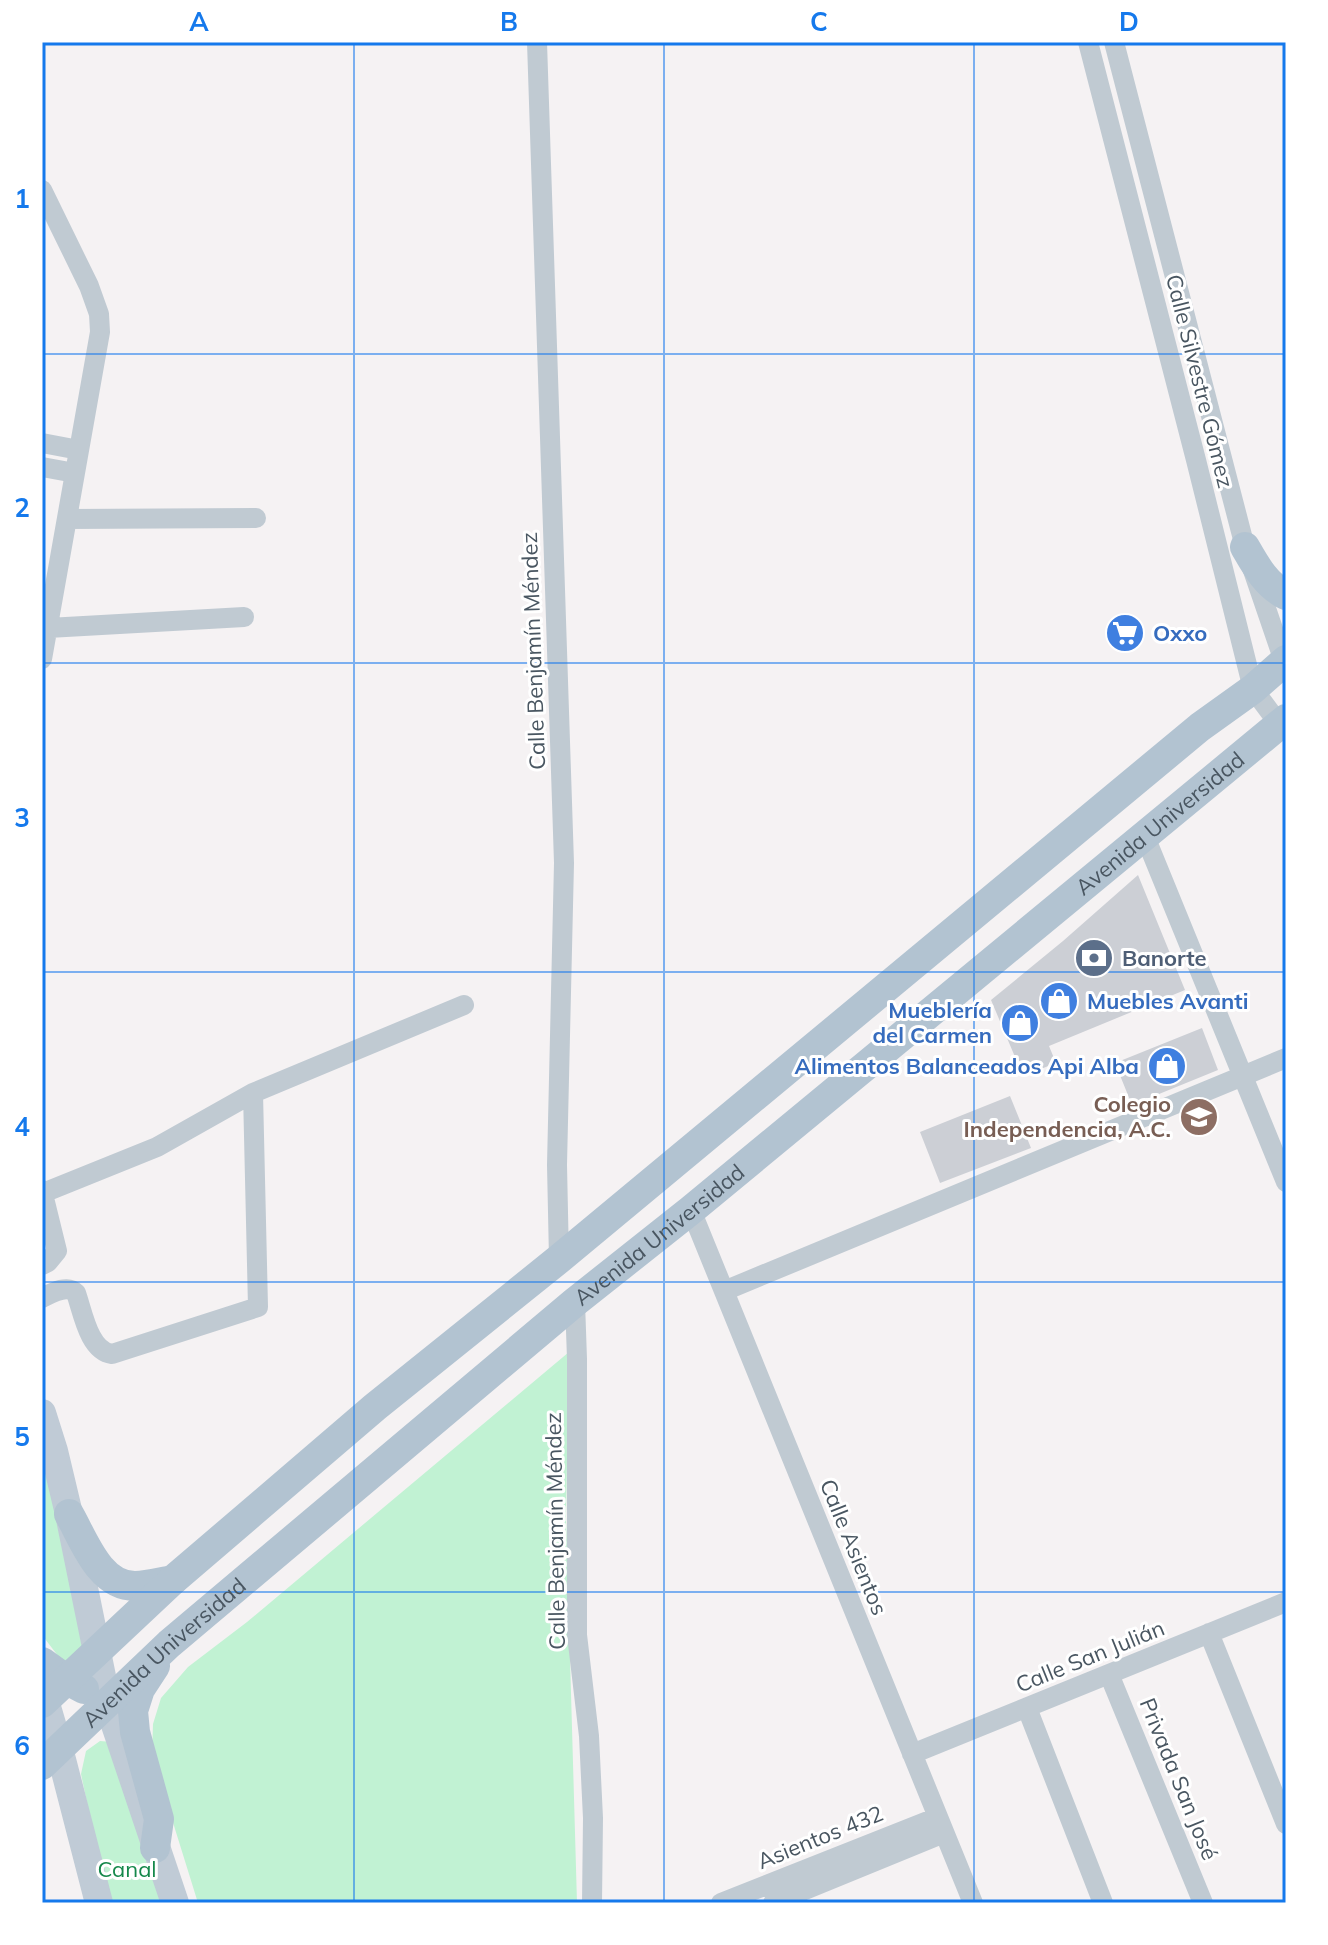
<svg xmlns="http://www.w3.org/2000/svg" width="1328" height="1945" font-family="Mulish,sans-serif">
  <style>
    .green { fill: #c1f2d3 }
    .building { fill: #cccfd5 }
    .lines { fill: none; stroke-linecap: round; stroke-linejoin: round }
    .street { stroke: #c0cad2; stroke-width: 20 }
    .secondary { stroke: #c0cbd6; stroke-width: 28 }
    .primary { stroke: #b2c3d1; stroke-width: 30 }
    .grid { fill: none; stroke: #1579ec; stroke-width: 2; stroke-opacity: 0.55 }
    .labels { text-anchor: middle; dominant-baseline: central; stroke-width: 6; stroke-linejoin: round; paint-order: stroke }
    .street-label { font-size: 22px; fill: #495661; stroke: #fff }
    .shop-label { font-size: 22px; font-weight: bold; fill: #366cbe; stroke: #fff; text-anchor: start }
    .service-label { font-size: 22px; font-weight: bold; fill: #4e5e75; stroke: #fff; text-anchor: start }
    .education-label { font-size: 22px; font-weight: bold; fill: #785e54; stroke: #fff; text-anchor: end }
    .park-label { font-size: 22px; fill: #15884b; stroke: #fff }
    .neatline { fill: none; stroke: #1579ec; stroke-width: 3 }
    .grid-label { font-size: 26px; text-anchor: middle; font-weight: bold; fill: #1579ec }
  </style>
  <rect width="100%" height="100%" fill="#f5f2f3"/>
  <path class="green" d="M569,1352L566,1517L577,1903H198L152,1755L153,1724L161,1698L188,1667L247,1622Z
    M42,1436L94,1643L65,1665L42,1635Z
    M100,1741L112,1742L165,1903H108L81,1774L86,1751Z"/>
  <path class="building" d="M1138,875L1185,990L1049,1046L1056,1063L1023,1076L991,1000L1063,941Z
    M1202,1028L1218,1070L1132,1105L1115,1063Z
    M1010,1096L1031,1148L940,1183L920,1132Z"/>
  <g class="lines">
    <path class="street" d="M537,42L564,863L557,1165L559,1259
      M1088,42L1196,460L1253,689L1279,724
      M1114,42L1245,547L1286,667
      M42,190L89,286L99,314L100,332L42,659
      M42,443L79,450
      M42,467L75,473
      M67,519L256,518
      M48,628L244,617
      M1144,834L1286,1182
      M42,1190L57,1251L48,1262L42,1265
      M43,1193L157,1147L253,1093L464,1005
      M691,1210L973,1903
      M724,1291L1286,1058
      M42,1298C52,1293 67,1284 76,1293C83,1313 89,1351 112,1354L258,1307L253,1093
      M575,1302L577,1359V1635L589,1736L593,1818L592,1903
      M1209,1633L1286,1824
      M1109,1674L1203,1903
      M1027,1708L1103,1903
      M912,1754L1286,1602
      M721,1903L938,1817
      M773,1903L944,1833"/>
    <path class="secondary" d="M42,1413L54,1451L69,1514L107,1701L175,1903
      M42,1690L59,1748L99,1903"/>
    <g class="primary">
      <path d="M1245,547C1256,566 1266,585 1286,595"/>
      <path d="M69,1514C84,1540 99,1586 135,1586C147,1586 161,1582 173,1580"/>
      <path d="M42,1662L67,1680L84,1689"/>
      <path d="M155,1666L140,1689L133,1711L135,1732L159,1819L155,1848"/>
      <path d="M42,1703L173,1580L375,1407L559,1259L1200,727L1253,689L1286,660"/>
      <path id="s1" d="M42,1765L169,1644L575,1302L691,1210L1286,719"/>
    </g>
  </g>
  <path class="grid" d="M354,42V1903M664,42V1903M974,42V1903M42,354H1286M42,663H1286M42,972H1286M42,1282H1286M42,1592H1286"/>
  <defs>
    <g id="supermarket-disc" transform="scale(2)"><circle r="9.5" fill="#3f7fe0" stroke="#fff"/><path d="M-6-5.5h2.5l.6 2H6L4.5 2H-2.5L-4.4-4H-6ZM-1.5 3.2a1.3 1.3 0 1 0 .1 0ZM3 3.2a1.3 1.3 0 1 0 .1 0Z" fill="#fff"/></g>
    <g id="bank-disc" transform="scale(2)"><circle r="9.5" fill="#5c6f8a" stroke="#fff"/><path d="M-6-4H6V4H-6ZM0-2.3a2.3 2.3 0 1 0 0 4.6a2.3 2.3 0 1 0 0-4.6Z" fill="#fff"/></g>
    <g id="shop-disc" transform="scale(2)"><circle r="9.5" fill="#3f7fe0" stroke="#fff"/><path d="M-5-2.5h2.3a2.7 3.5 0 0 1 5.4 0H5L5.5 6h-11ZM-1.5-2.5h3a1.5 2.3 0 0 0-3 0Z" fill="#fff"/></g>
    <g id="school-disc" transform="scale(2)"><circle r="9.5" fill="#8d6e63" stroke="#fff"/><path d="M0-5L7-2L0 1L-7-2ZM-4 1L0 2.5L4 1V4Q0 6-4 4Z" fill="#fff"/></g>
  </defs>
  <g fill-rule="evenodd">
    <use href="#supermarket-disc" x="1125" y="633"/>
    <use href="#bank-disc" x="1094" y="958"/>
    <use href="#shop-disc" x="1059" y="1001"/>
    <use href="#shop-disc" x="1020" y="1023"/>
    <use href="#shop-disc" x="1167" y="1066"/>
    <use href="#school-disc" x="1199" y="1117"/>
  </g>
  <g class="labels">
    <g class="street-label">
      <text transform="translate(1200 381) rotate(76)">Calle Silvestre Gómez</text>
      <text transform="translate(533 651) rotate(-92)">Calle Benjamín Méndez</text>
      <text stroke="none"><textPath href="#s1" startOffset="1462">Avenida Universidad</textPath></text>
      <text stroke="none"><textPath href="#s1" startOffset="814">Avenida Universidad</textPath></text>
      <text transform="translate(555 1531) rotate(-91)">Calle Benjamín Méndez</text>
      <text transform="translate(854 1547) rotate(68)">Calle Asientos</text>
      <text stroke="none"><textPath href="#s1" startOffset="166">Avenida Universidad</textPath></text>
      <text transform="translate(1090 1656) rotate(-22)">Calle San Julián</text>
      <text transform="translate(1179 1779) rotate(68)">Privada San José</text>
      <text transform="translate(820 1837) rotate(-22)">Asientos 432</text>
    </g>
    <g class="shop-label">
      <text x="1153" y="633">Oxxo</text>
      <text x="1087" y="1001">Muebles Avanti</text>
      <text x="992" y="1010" text-anchor="end">Mueblería<tspan x="992" dy="25">del Carmen</tspan></text>
      <text x="1139" y="1066" text-anchor="end">Alimentos Balanceados Api Alba</text>
    </g>
    <g class="service-label">
      <text x="1122" y="958">Banorte</text>
    </g>
    <g class="education-label">
      <text x="1171" y="1104">Colegio<tspan x="1171" dy="25">Independencia, A.C.</tspan></text>
    </g>
    <g class="park-label">
      <text x="127" y="1869">Canal</text>
    </g>
  </g>
  <rect width="1328" height="1945" fill="none" stroke="#ffffff" stroke-width="88"/>
  <rect x="44" y="44" width="1240" height="1857" class="neatline"/>
  <g class="grid-label">
    <text x="199" y="31">A</text>
    <text x="509" y="31">B</text>
    <text x="819" y="31">C</text>
    <text x="1129" y="31">D</text>
    <text x="22" y="208">1</text>
    <text x="22" y="517">2</text>
    <text x="22" y="827">3</text>
    <text x="22" y="1136">4</text>
    <text x="22" y="1446">5</text>
    <text x="22" y="1755">6</text>
  </g>
</svg>
